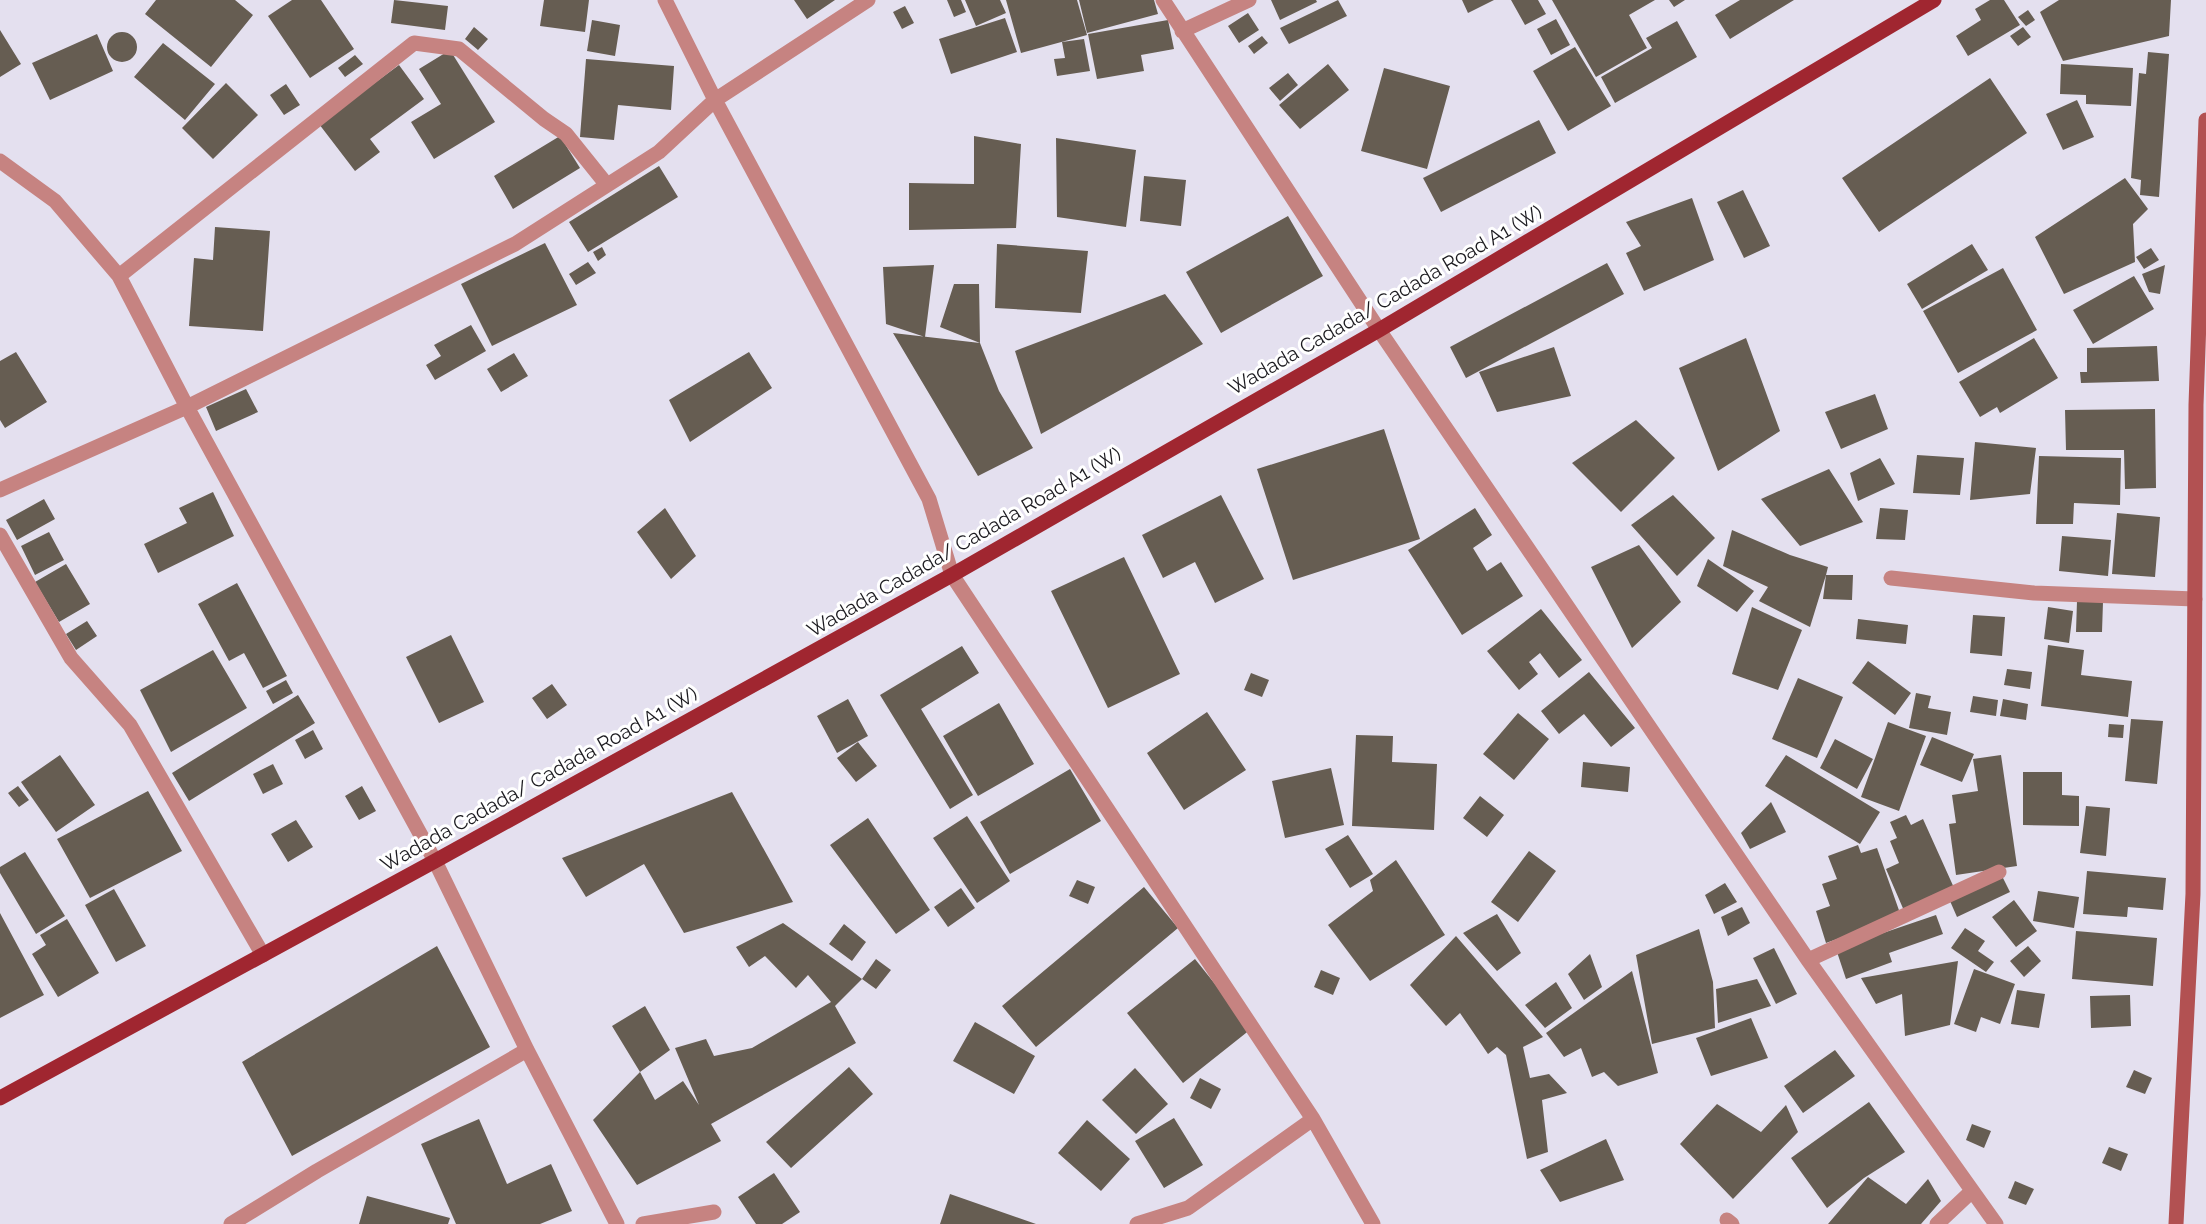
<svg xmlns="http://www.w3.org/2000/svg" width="2206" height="1224" font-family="Raleway,sans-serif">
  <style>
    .building { fill: #665d52 }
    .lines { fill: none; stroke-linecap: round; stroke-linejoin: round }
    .street { stroke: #c68381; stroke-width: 15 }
    .secondary { stroke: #b25152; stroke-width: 15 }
    .primary { stroke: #a02630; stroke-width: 15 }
    .labels { text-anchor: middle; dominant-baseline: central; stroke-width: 6; stroke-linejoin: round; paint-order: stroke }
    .street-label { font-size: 20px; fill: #1b1a1f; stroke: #fff }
  </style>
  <rect width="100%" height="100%" fill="#e4e0ef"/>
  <path class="building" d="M156,0H235L253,15L211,67L145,14Z
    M292,0H321L354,49L310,78L268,16Z
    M394,0L448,6L445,30L391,23Z
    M544,0H589L585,32L540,26Z
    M794,0H835L807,19Z
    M947,0H961L966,12L954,17Z
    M965,0H1000L1006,13L976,26Z
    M1006,0H1077L1087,35L1021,53Z
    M1079,0H1154L1158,14L1087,33Z
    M1271,0H1316L1317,2L1280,20Z
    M1338,0L1347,16L1289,44L1280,28Z
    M1462,0H1494L1468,13Z
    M1511,0H1538L1546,14L1525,25Z
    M1552,0H1655L1629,15L1647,48L1596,77Z
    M1669,0H1685L1674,7Z
    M1740,0H1794L1730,39L1715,15Z
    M1990,0H2004L2020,25L1968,56L1956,36L1981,20L1975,9Z
    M2059,0H2171L2169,36L2063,61L2040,12Z
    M905,6L914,23L902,29L893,12Z
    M2028,10L2035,20L2026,26L2018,17Z
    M1248,13L1259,30L1239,43L1228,26Z
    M1005,18L1017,52L951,74L939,39Z
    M1556,19L1570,45L1551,55L1537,29Z
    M592,20L620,25L615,56L587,51Z
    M1168,20L1174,49L1141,55L1144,71L1097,79L1088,34Z
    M1677,21L1697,57L1615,103L1601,77L1652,48L1646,38Z
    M474,27L488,39L478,50L465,39Z
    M2023,27L2031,37L2018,46L2010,36Z
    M0,30L21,64L0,77Z
    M107 47a15 15 0 1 1 30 0a15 15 0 1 1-30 0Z
    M97,34L113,71L50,100L32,63Z
    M1262,36L1268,43L1254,54L1248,46Z
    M1084,39L1090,71L1057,76L1054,59L1065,58L1062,42Z
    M163,43L215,84L185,120L134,77Z
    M1575,47L1611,106L1568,131L1533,71Z
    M450,50L495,122L434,159L411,122L441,104L419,69Z
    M2148,52L2169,54L2159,197L2140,195L2141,180L2131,178L2139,73L2146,74Z
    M355,55L363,64L345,77L338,68Z
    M586,59L674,66L671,110L618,105L614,140L580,137Z
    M1328,64L1349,90L1300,129L1279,105Z
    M2061,64L2133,68L2131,106L2086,104V95L2060,94Z
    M399,65L424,99L370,139L380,152L355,171L319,124Z
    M1384,68L1450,86L1427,169L1361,151Z
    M1288,73L1298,85L1280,101L1269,88Z
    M1990,78L2027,133L1879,232L1842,178Z
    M226,83L258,115L213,159L182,128Z
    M286,84L300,105L284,115L270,95Z
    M2077,100L2094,137L2063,150L2046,114Z
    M1539,120L1556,153L1441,212L1423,178Z
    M560,136L580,168L513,209L494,176Z
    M974,136L1021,144L1016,228L909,230V183L974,184Z
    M1056,138L1136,150L1126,227L1057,217Z
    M659,166L678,197L588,252L569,222Z
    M1144,176L1186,180L1181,226L1140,221Z
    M2125,178L2148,209L2133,224L2135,262L2064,294L2035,237Z
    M1743,190L1770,246L1744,258L1717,202Z
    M1692,198L1714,260L1644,291L1626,253L1641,246L1626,222Z
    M1288,216L1323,276L1221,333L1186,272Z
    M215,227L270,231L263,331L189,326L194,258L213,260Z
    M545,243L577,305L492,346L461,284Z
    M997,244L1088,251L1081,313L995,308Z
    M1972,244L1988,270L1922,309L1907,284Z
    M602,247L606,255L598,261L593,252Z
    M2151,248L2159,260L2144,269L2136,257Z
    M588,262L596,273L576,285L569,274Z
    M1607,263L1624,294L1466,378L1450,347Z
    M934,265L925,337L886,324L883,267Z
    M2165,265L2160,294L2149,292L2142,274Z
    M2003,268L2037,330L1958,373L1923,311Z
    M2134,276L2154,309L2093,344L2073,310Z
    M954,284H979L980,343L940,327Z
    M1165,294L1203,344L1041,434L1015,351Z
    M471,325L486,351L435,380L426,365L441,356L434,345Z
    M893,333L980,343L999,391L1033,448L978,476Z
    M1746,338L1780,431L1718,471L1679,368Z
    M2034,338L2058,378L2000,413L1997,407L1980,417L1959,382Z
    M2157,346L2159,381L2081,383L2080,372H2087V348Z
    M1554,347L1571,396L1497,412L1479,372Z
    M16,352L47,402L5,428L0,420V361Z
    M749,352L772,388L690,442L669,400Z
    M514,353L528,376L501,392L487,369Z
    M246,389L258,412L216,431L206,407Z
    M1875,394L1888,429L1841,449L1825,412Z
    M2155,409L2156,488L2125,489L2124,450H2066L2065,410Z
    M1636,420L1675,458L1621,512L1572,463Z
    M1384,429L1420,539L1293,580L1257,469Z
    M1975,442L2036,448L2030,494L1970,500Z
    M1917,455L1964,458L1960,495L1913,493Z
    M2039,456L2121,458L2120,505L2074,503L2073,524H2036Z
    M1880,458L1895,484L1858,501L1850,473Z
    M1829,469L1863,522L1800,546L1761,499Z
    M213,492L234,536L158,573L144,544L187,523L179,508Z
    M1221,495L1264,579L1215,603L1195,562L1163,578L1142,535Z
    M1673,495L1715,538L1677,576L1631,525Z
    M44,499L55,519L17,540L6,520Z
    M665,508L696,556L671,579L637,532Z
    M1475,508L1492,535L1473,548L1487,571L1501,562L1523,596L1462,635L1408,550Z
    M1880,508L1908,510L1905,540L1876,539Z
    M2117,513L2160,517L2155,577L2112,574Z
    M1732,530L1790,555L1828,567L1826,575H1853L1852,600L1823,599L1826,575L1810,627L1759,601L1768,587L1723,566Z
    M49,532L64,560L35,575L21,546Z
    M2062,536L2111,540L2108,576L2059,571Z
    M1639,545L1681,602L1632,648L1591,567Z
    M1124,557L1180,674L1108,708L1051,591Z
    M1708,559L1754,591L1737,612L1697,586Z
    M66,564L90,604L59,622L35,582Z
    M237,583L287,676L263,688L244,653L229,661L198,604Z
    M2077,601L2103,602L2102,632H2076Z
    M1752,607L1802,630L1778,690L1732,674Z
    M2048,607L2073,611L2069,643L2044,639Z
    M1541,609L1582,660L1559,678L1540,653L1529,662L1538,674L1519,690L1487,651Z
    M1973,615L2005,617L2002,656L1970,653Z
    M1858,619L1908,625L1906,644L1856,639Z
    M87,621L97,636L76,650L66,634Z
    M451,635L484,702L439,723L406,657Z
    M2048,645L2084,650L2081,675L2132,681L2128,717L2041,706Z
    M962,646L979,673L921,709L973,795L950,809L880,695Z
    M213,650L247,708L171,752L140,690Z
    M1868,661L1911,693L1895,715L1852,683Z
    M2007,669L2032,672L2030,689L2004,685Z
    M1589,672L1635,728L1611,747L1584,714L1559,734L1541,711Z
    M1251,673L1269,680L1262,697L1244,690Z
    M1798,678L1843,697L1817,758L1772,739Z
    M286,680L293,693L273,704L266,691Z
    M552,684L567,705L547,719L532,698Z
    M1916,693L1931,696L1928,708L1951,712L1947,735L1909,728Z
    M298,695L315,723L189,801L172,773Z
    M1973,696L1998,700L1996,716L1970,712Z
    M848,699L868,736L837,753L817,716Z
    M2003,699L2028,704L2026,720L2000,716Z
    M999,703L1034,764L978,796L943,736Z
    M1207,712L1246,770L1184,810L1147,753Z
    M1518,713L1549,739L1514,780L1483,754Z
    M2131,719L2163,721L2157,784L2125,781Z
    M1888,722L1926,736L1899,811L1861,797Z
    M2109,724L2124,725L2123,738L2108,737Z
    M313,730L323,749L305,759L295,740Z
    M1356,735L1393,736L1392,762L1437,764L1434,830L1352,826Z
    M1932,737L1974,754L1962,782L1920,765Z
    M1835,739L1873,759L1857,789L1820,768Z
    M858,742L877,766L856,782L837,758Z
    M60,755L95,805L56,832L21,782Z
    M1786,755L1880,812L1860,844L1765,786Z
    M2001,755L2017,866L1956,875L1949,824L1956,823L1952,795L1978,791L1973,759Z
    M1583,762L1630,767L1628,792L1581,787Z
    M273,764L283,784L263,794L253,774Z
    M1331,768L1344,825L1285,838L1272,781Z
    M1070,769L1101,821L1010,874L980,822Z
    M2023,772H2062V795L2079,796V826L2023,825Z
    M18,786L29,800L19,807L8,793Z
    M362,786L376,811L359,820L345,796Z
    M148,791L182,851L90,898L57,839Z
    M732,792L793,902L684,933L644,864L586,897L562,858Z
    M1480,796L1504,815L1487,837L1463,818Z
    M1771,802L1786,832L1750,849L1741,833Z
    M2086,806L2110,808L2106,856L2080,853Z
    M1906,815L1911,825L1923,819L1955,890L1905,913L1886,869L1899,863L1890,841L1897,838L1890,822Z
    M967,816L1010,881L977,903L933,838Z
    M868,818L930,910L896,934L830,845Z
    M296,820L313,847L288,862L271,834Z
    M1348,835L1373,874L1350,888L1325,849Z
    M1858,845L1861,853L1877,848L1901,916L1826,943L1816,911L1830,906L1822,884L1837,879L1828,856Z
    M1529,851L1556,871L1518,922L1491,902Z
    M25,852L65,916L36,934L0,873V867Z
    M1396,860L1445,935L1370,981L1328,925L1373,891L1370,880Z
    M2087,871L2166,878L2163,910L2128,907L2127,917L2083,914Z
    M2002,876L2010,892L1957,917L1950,901Z
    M1077,880L1095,887L1088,904L1069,896Z
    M1725,883L1737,902L1714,914L1705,895Z
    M1144,887L1178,928L1036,1047L1002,1006Z
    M961,888L975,908L948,927L934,907Z
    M114,889L146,946L116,962L85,905Z
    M2038,891L2079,897L2074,928L2033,921Z
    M2014,900L2037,931L2016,947L1992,917Z
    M1742,907L1750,923L1728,936L1721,917Z
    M0,913L44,995L0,1018Z
    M1497,914L1521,953L1497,971L1463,933Z
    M1936,915L1943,934L1889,953L1892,962L1846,979L1836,949Z
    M67,919L99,973L58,997L32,954L46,945L40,935Z
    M783,923L862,979L835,1006L856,1043L711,1124L721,1141L637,1185L593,1120L640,1072L655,1100L683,1081L699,1105L675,1048L706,1039L714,1056L752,1048L831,1002L808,975L796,988L765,956L749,967L736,947Z
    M844,924L866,942L852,961L829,944Z
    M1965,928L1985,941L1978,951L1994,962L1986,972L1951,948Z
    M1699,929L1713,982L1715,1028L1652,1044L1636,955Z
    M2076,931L2157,938L2153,986L2072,979Z
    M1456,936L1543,1037L1523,1047L1530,1078L1549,1074L1567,1093L1542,1100L1548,1152L1527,1159L1506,1055L1497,1047L1488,1054L1460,1013L1446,1026L1410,985Z
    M437,946L490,1047L292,1156L242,1062Z
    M2028,946L2041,961L2024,977L2010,961Z
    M1774,948L1797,994L1776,1004L1753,958Z
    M1590,954L1602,987L1584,1000L1568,974Z
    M876,959L891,970L876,989L862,979Z
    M1195,959L1251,1029L1183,1083L1127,1013Z
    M1958,961L1950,1025L1905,1036L1902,994L1876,1004L1861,978Z
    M1974,969L2015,984L2000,1024L1981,1017L1976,1032L1954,1024Z
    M1321,970L1340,978L1333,995L1314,987Z
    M1632,971L1658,1073L1618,1086L1604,1072L1592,1077L1581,1048L1564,1057L1546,1033Z
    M1757,979L1771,1006L1718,1023L1716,989Z
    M1556,982L1572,1008L1545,1028L1525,1005Z
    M2017,990L2045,994L2039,1028L2011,1024Z
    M2130,995L2131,1026L2091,1028L2090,996Z
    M645,1006L670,1050L640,1072L612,1026Z
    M1751,1018L1768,1058L1711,1076L1696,1038Z
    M975,1022L1035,1056L1014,1094L953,1061Z
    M1835,1050L1855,1076L1803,1113L1784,1086Z
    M849,1067L873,1094L791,1168L766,1142Z
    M1135,1068L1168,1104L1136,1134L1102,1100Z
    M2134,1070L2152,1078L2145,1094L2126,1087Z
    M1200,1078L1221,1089L1211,1109L1190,1098Z
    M1869,1102L1905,1152L1864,1178L1827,1208L1791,1158Z
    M1717,1104L1761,1132L1786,1105L1798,1132L1733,1199L1680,1144Z
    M1174,1118L1203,1165L1164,1188L1135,1141Z
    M479,1119L507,1184L551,1164L572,1211L540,1224H456L421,1144Z
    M1087,1120L1130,1159L1101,1191L1058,1153Z
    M1972,1124L1991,1131L1984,1148L1966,1140Z
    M1606,1139L1624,1180L1560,1202L1540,1170Z
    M2109,1147L2128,1154L2121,1171L2102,1163Z
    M774,1173L800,1212L782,1224H756L738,1197Z
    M1868,1177L1906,1204L1928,1179L1941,1201L1921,1224H1828Z
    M2015,1181L2034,1189L2026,1205L2008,1198Z
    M950,1194L1036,1224H940Z
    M367,1196L450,1218L448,1224H359Z"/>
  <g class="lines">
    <path class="street" d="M665,0L715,100L929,499L952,575L1313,1119L1373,1224
      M1163,0L1379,330L1808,960L1996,1224
      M1182,31L1249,0
      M0,161L55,201L119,276L187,407L435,861L527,1050L617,1224
      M119,276L414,43L459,49L544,119L566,134L607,185
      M0,490L187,407L515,244L659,152L715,100L868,0
      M0,535L71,658L130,725L263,955
      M1891,578L2034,593L2195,599
      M1808,960L1999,872
      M1727,1220L1732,1224
      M231,1224L317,1171L527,1050
      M643,1224L714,1212
      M1137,1224L1188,1208L1313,1119
      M1937,1224L1972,1191"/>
    <path class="secondary" d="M2176,1224L2193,894L2196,405L2206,120"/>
    <path class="primary" d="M0,1098L435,861L952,575L1379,330L1934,0"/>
  </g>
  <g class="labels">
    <g class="street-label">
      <text transform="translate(1385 300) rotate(-30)">Wadada Cadada/ Cadada Road A1 (W)</text>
      <text transform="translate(964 542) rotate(-30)">Wadada Cadada/ Cadada Road A1 (W)</text>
      <text transform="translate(539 779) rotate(-29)">Wadada Cadada/ Cadada Road A1 (W)</text>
    </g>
  </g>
</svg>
